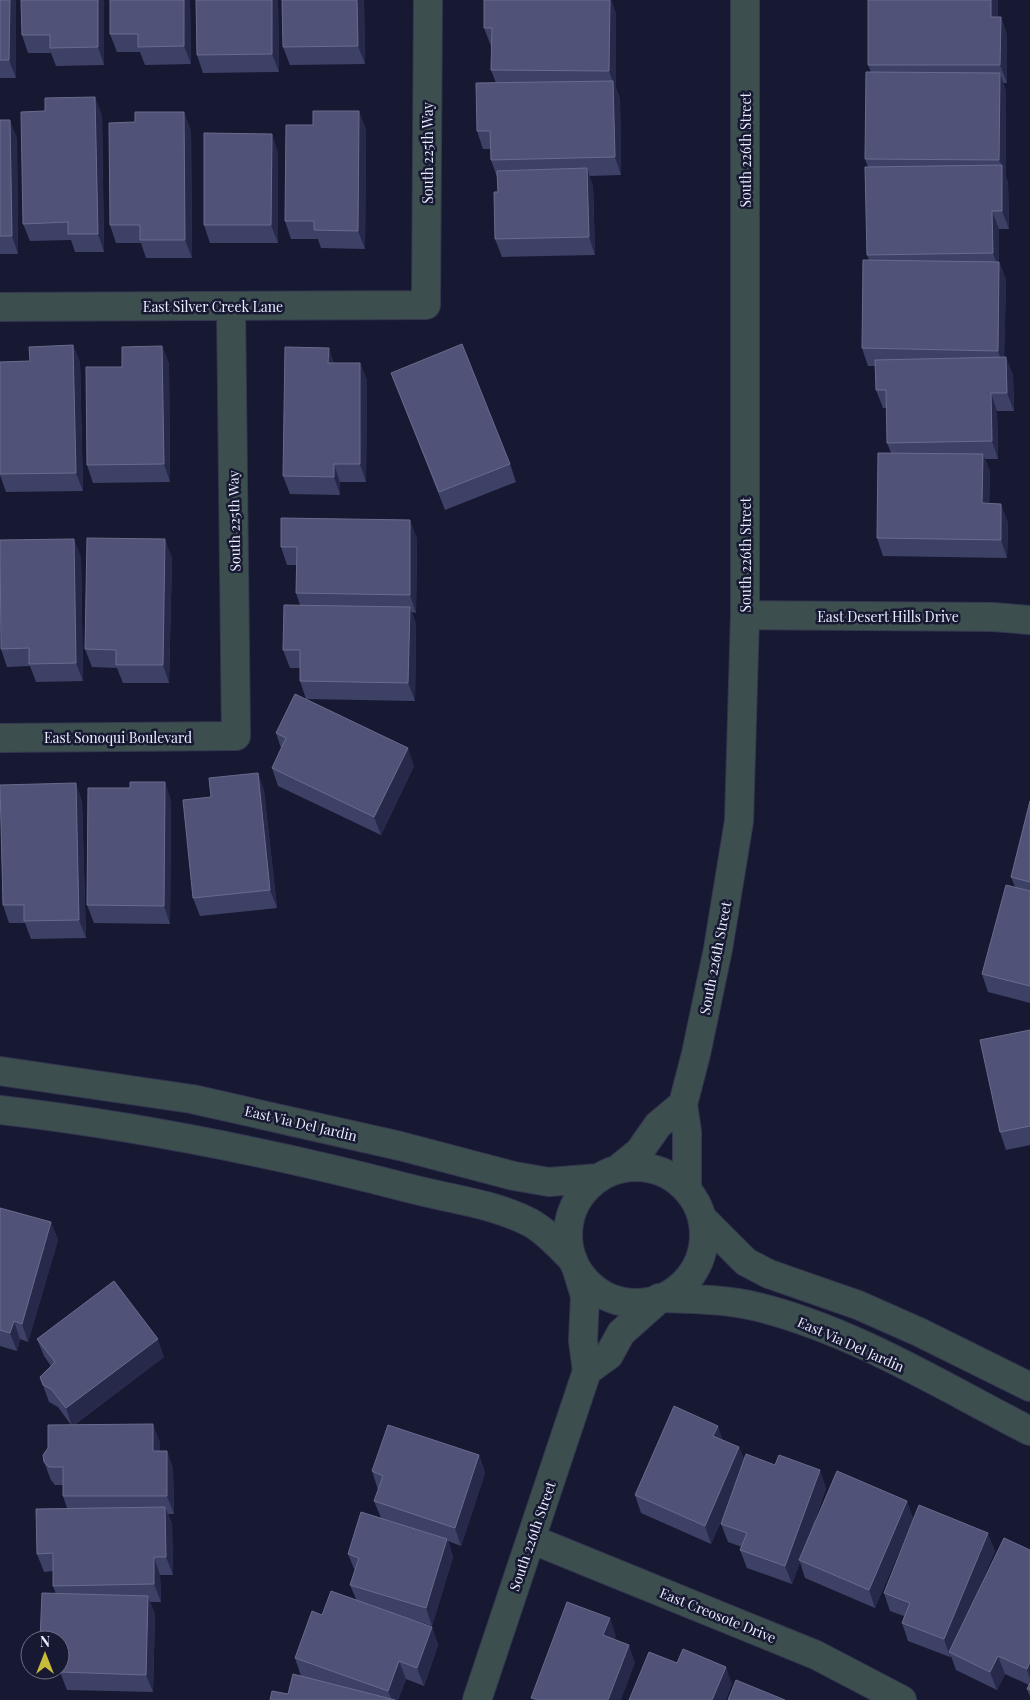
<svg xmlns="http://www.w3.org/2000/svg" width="1030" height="1700" font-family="'Playfair Display',serif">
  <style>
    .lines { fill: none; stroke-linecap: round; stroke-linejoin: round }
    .minor-casing { stroke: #343750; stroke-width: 30 }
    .minor { stroke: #3d4e4f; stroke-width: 28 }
    .wall { fill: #3e4166 }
    .shaded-wall { fill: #27294b }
    .building { fill: #505377; stroke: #686c8c }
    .labels { text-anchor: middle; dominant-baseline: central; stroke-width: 5; stroke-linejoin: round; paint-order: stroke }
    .street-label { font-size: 14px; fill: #e9edff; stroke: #171933 }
  </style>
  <rect width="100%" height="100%" fill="#171933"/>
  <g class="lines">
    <g class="minor-casing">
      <path id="minor" d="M0,307L426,305L428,0
        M745,615L993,617L1030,620
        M0,738L236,736L231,306
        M0,1071L192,1099L400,1146L514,1176L549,1182L599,1178
        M0,1110C138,1126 273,1153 408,1188C449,1199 493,1203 531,1223C547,1232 560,1247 573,1260
        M568 1235a68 68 0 1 1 136 0a68 68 0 1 1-136 0Z
        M618,1169L639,1152L658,1125L683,1104
        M687,1190V1132L683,1104L696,1054L718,949L739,821L745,615V0
        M702,1218L746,1262L769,1274L858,1305L919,1332L1030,1387
        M659,1298C692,1299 725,1299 758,1307C854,1331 942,1386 1030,1431
        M587,1371L609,1355L621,1333L658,1300
        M531,1539L816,1655L902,1700
        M477,1700L587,1371L583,1341L585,1296L577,1270"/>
    </g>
    <use href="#minor" class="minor"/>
  </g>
  <path class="wall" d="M0,0L16,78H0Z
    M21,0H104V65L56,66L51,53H28L22,35Z
    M110,0H190L191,64L145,65L140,52H117L110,34Z
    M196,0H278L279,72L203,73L197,55Z
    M364,0L365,64L290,65L283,47Z
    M484,0H611L616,14V88L620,99L621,175L589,176L593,186L595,255L502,257L495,239L498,192L497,177L491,160V149H483L477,131L496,83L491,70L492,46H491L484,28Z
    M998,0V17H1001L1007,35V83H1003L1006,91V177L1008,183L1009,229H999V262L1006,280L1004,357L1013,375L1014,411H997L998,459H985L990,472L989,503L1008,522L1007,558L883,556L877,538L891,453L887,443V408H883L876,390V366H868L862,348L869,260L867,255L868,167L865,159L871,72L868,65Z
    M102,115L104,252H75L71,240L30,241L23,224Z
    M0,120L17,138L18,254H0Z
    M366,129L365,249L321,248L318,239H291L285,221Z
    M191,130L192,258H146L141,243H116L110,225Z
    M278,152V243H210L204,225Z
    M73,345L80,363L83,491L6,492L0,475V362L30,361Z
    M162,346L169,364L170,482L93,483L87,465L122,367Z
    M334,363H360L367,381L366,482H340V495L290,494L283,476Z
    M391,373L510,464L516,482L445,510Z
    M417,538L416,613L412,612L416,625L415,701L306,699L300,681V668H290L283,650L300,605L296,593V565H287L281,547Z
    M81,557L83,681L36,682L30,666L7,667L1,649Z
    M172,557L169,683H123L117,668L92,667L85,649Z
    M276,733L414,766L381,835L278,786L272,768L281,748Z
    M258,773L264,791L277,908L200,916L193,898Z
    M130,788L171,800L170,924L94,923L87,905Z
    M82,801L86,938L31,939L25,923H9L3,905Z
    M1030,801V1003L988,992L982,974L1015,887L1011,877Z
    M1030,1030V1145L1006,1150L1000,1132Z
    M0,1208L51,1222L58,1240L28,1342L20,1339L17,1351L0,1346Z
    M37,1339L164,1357L74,1425L160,1442V1451H167L173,1469L174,1514H168L172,1524L173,1575H160L161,1602H150L155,1614L153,1692L67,1690L60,1672V1640L56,1594L53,1586V1571L44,1572L37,1554L67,1508L63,1496V1485H55L51,1480L44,1462L71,1425L58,1407L49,1402L40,1377L51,1366L44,1356Z
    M723,1440L739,1447L744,1460L826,1488L809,1538L907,1501L913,1519L875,1608L805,1578L800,1562L792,1584L747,1568L740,1550L742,1547L728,1542L721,1524L727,1508L711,1544L641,1513L635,1495Z
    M479,1455L485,1473L461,1546L448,1541L453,1557L432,1626L411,1619L432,1627L438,1645L424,1686L406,1679L398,1700H270L288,1694L301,1676L295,1658L322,1615L356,1599L350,1585L355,1571L348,1554L381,1518L374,1501L378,1490L372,1471Z
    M1030,1550V1697L1027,1689L1029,1685L1005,1674L997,1690L956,1670L951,1656L950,1657L908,1641L902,1623L904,1616L890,1611L884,1593L995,1551L973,1602Z"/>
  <path class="shaded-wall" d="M10,0H16V78L9,60Z
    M98,0H104V65L98,47Z
    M184,0H190L191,64L184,46Z
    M272,0H278L279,72L272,54Z
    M357,0H364L365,64L358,46Z
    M609,0H611L616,14V88L620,99L621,175L615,157L613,82L609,71Z
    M991,0H998V35L991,17Z
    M1001,17L1007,35V83L1000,65Z
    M1000,73L1006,91V177L1008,183L1009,229L1002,211V166L999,160Z
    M95,97L102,115L104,252L98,234Z
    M359,111L366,129L365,249L358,231Z
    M184,112L191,130L192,258L185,240Z
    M10,120L17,138L18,254L12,236Z
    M272,134L278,152V243L271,225Z
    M587,168L593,186L595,255L589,237Z
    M992,211L999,229V262L1006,280L1004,369L998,351L999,270L993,253Z
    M73,345L80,363L83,491L76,473Z
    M162,346L169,364L170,482L164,464Z
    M329,348L335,366L328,363Z
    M1006,357L1013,375L1014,411L1007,393Z
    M360,363L367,381L366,482L360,464Z
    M991,393L997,411L998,459L992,441Z
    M983,454L990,472L989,521L982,503Z
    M334,464L340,482V495L334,477Z
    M1001,504L1008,522L1007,558L1001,540Z
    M410,520L417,538L416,613L410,595Z
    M74,539L81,557L83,681L76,663Z
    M165,539L172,557L169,683L163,665Z
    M410,607L416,625L415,701L408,683Z
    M408,748L414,766L381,835L374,817Z
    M258,773L264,791L277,908L270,890Z
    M165,782L171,800L170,924L164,906Z
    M76,783L82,801L86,938L79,920Z
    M51,1222L58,1240L28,1342L22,1324Z
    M14,1321L20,1339L17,1351L10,1333Z
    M158,1339L164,1357L72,1426L66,1408Z
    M153,1424L160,1442V1469L153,1451Z
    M718,1426L724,1444L713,1436Z
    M739,1447L746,1465L711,1544L705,1526Z
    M167,1451L173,1469L174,1514L167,1496Z
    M479,1455L485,1473L461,1546L455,1528Z
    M820,1470L826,1488L800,1561L799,1560L800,1562L792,1584L785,1566Z
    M907,1501L913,1519L875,1608L869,1590Z
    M165,1507L172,1524L173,1575L166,1557Z
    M988,1533L995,1551L952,1653L949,1652L950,1657L944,1639Z
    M447,1539L453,1557L432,1626L426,1608Z
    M154,1557L160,1575L161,1602L154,1584Z
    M148,1596L155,1614L153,1692L146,1675Z
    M610,1618L616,1636L610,1653L603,1635Z
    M432,1627L438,1645L424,1686L417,1668Z
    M629,1645L635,1663L621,1700H608Z
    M998,1656L1005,1674L997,1690L990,1672Z
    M399,1661L406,1679L398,1700H392L388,1691Z
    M1030,1662V1679L1027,1669Z
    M726,1667L732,1684L726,1700H712Z"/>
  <path class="building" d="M0,0H10L9,60H0Z
    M21,0H98V47L50,48V35H22Z
    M110,0H184V46L138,47V34H110Z
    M196,0H272V54L197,55Z
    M282,0H357L358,46L283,47Z
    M484,0H610L609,71L491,70L492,28H484Z
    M868,0H991V17H1001L1000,65H868Z
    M866,72L1000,73L999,160L865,159Z
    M613,81L615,157L491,160L490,131H477L476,83Z
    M95,97L98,234H68V222L23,224L21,112L45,111V98Z
    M313,111H359L358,231L314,230V221H285L286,125H313Z
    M135,112H184L185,240H140V225H110L109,123L135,122Z
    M0,120H10L12,236H0Z
    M204,133L272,134L271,225H204Z
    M1002,165V211H992L993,253L867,255L865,167Z
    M587,168L589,237L495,239L494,192H498L497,171Z
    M863,260L999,262L998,351L862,348Z
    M462,344L510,464L439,492L391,373Z
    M73,345L76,473L0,474V362L30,361L29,347Z
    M162,346L164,464L87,465L86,367H122V347Z
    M285,347L329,348L328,363H360V464H334V477L283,476Z
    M1006,357L1007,393H991L992,441L887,443L886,390H876L875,360Z
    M878,453L983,454L982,503L1001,504V540L877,538Z
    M281,518L410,520V595L296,593L297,547H281Z
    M87,538L165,539L163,665H116V650L85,649Z
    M74,539L76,663L29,664V648L1,649L0,540Z
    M284,605L410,607L408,683L300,681V650H283Z
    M295,694L408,748L374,817L272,768L286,738L276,733Z
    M258,773L270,890L193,898L183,800L211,797L209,778Z
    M130,782H165L164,906L87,905L88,788H130Z
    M76,783L79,920L24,921V905H3L0,785Z
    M1030,801V882L1011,877Z
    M1006,885L1030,891V986L982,974Z
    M1030,1030V1126L1000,1132L980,1040Z
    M0,1208L51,1222L22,1324L14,1321L10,1333L0,1330Z
    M114,1281L158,1339L66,1408L51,1389L43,1385L40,1377L55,1362L37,1339Z
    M674,1406L718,1426L713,1436L739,1447L705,1526L635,1495Z
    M153,1424V1451H167V1496H63V1467H49L44,1462L43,1455L48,1448V1425Z
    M388,1425L479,1455L455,1528L374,1501L383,1476L372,1471Z
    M746,1454L775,1465L779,1455L820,1470L785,1566L740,1550L747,1533L721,1524Z
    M837,1471L907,1501L869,1590L799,1560Z
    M919,1505L988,1533L944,1639L902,1623L910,1603L884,1593Z
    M165,1507L166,1557H154V1584L53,1586V1553L37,1554L36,1509Z
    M361,1512L447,1539L426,1608L350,1585L359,1558L348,1554Z
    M1004,1538L1030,1550V1662L1027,1669L998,1656L990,1672L949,1652Z
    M331,1591L432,1627L417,1668L399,1661L388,1691L295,1658L312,1611L322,1615Z
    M42,1593L148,1596L146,1675L60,1672L61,1642H60V1640H40Z
    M567,1602L610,1618L603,1635L629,1645L608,1700H538L531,1698Z
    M683,1649L726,1667L712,1700H629L649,1652L677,1663Z
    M293,1674L395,1700H270L272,1691L288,1694Z
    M736,1680L785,1700H728Z
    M1030,1683V1690L1027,1689Z"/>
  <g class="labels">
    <g class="street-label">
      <text transform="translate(745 150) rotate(-90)">South 226th Street</text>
      <text transform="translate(427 153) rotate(-90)">South 225th Way</text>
      <text x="213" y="306">East Silver Creek Lane</text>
      <text transform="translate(234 521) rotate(-91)">South 225th Way</text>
      <text transform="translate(745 555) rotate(-90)">South 226th Street</text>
      <text x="888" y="616">East Desert Hills Drive</text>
      <text x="118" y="737">East Sonoqui Boulevard</text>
      <text transform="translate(715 958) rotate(-79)">South 226th Street</text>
      <text transform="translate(301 1123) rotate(13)">East Via Del Jardin</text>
      <text transform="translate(851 1344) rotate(24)">East Via Del Jardin</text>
      <text transform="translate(532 1536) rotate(-71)">South 226th Street</text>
      <text transform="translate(718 1615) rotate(22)">East Creosote Drive</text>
    </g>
  </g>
  <g transform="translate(45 1655)"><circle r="24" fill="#171933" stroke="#6b6e85"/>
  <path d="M0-4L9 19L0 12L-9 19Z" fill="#c8bb3b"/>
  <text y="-8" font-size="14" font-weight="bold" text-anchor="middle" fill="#e9edff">N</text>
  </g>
</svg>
